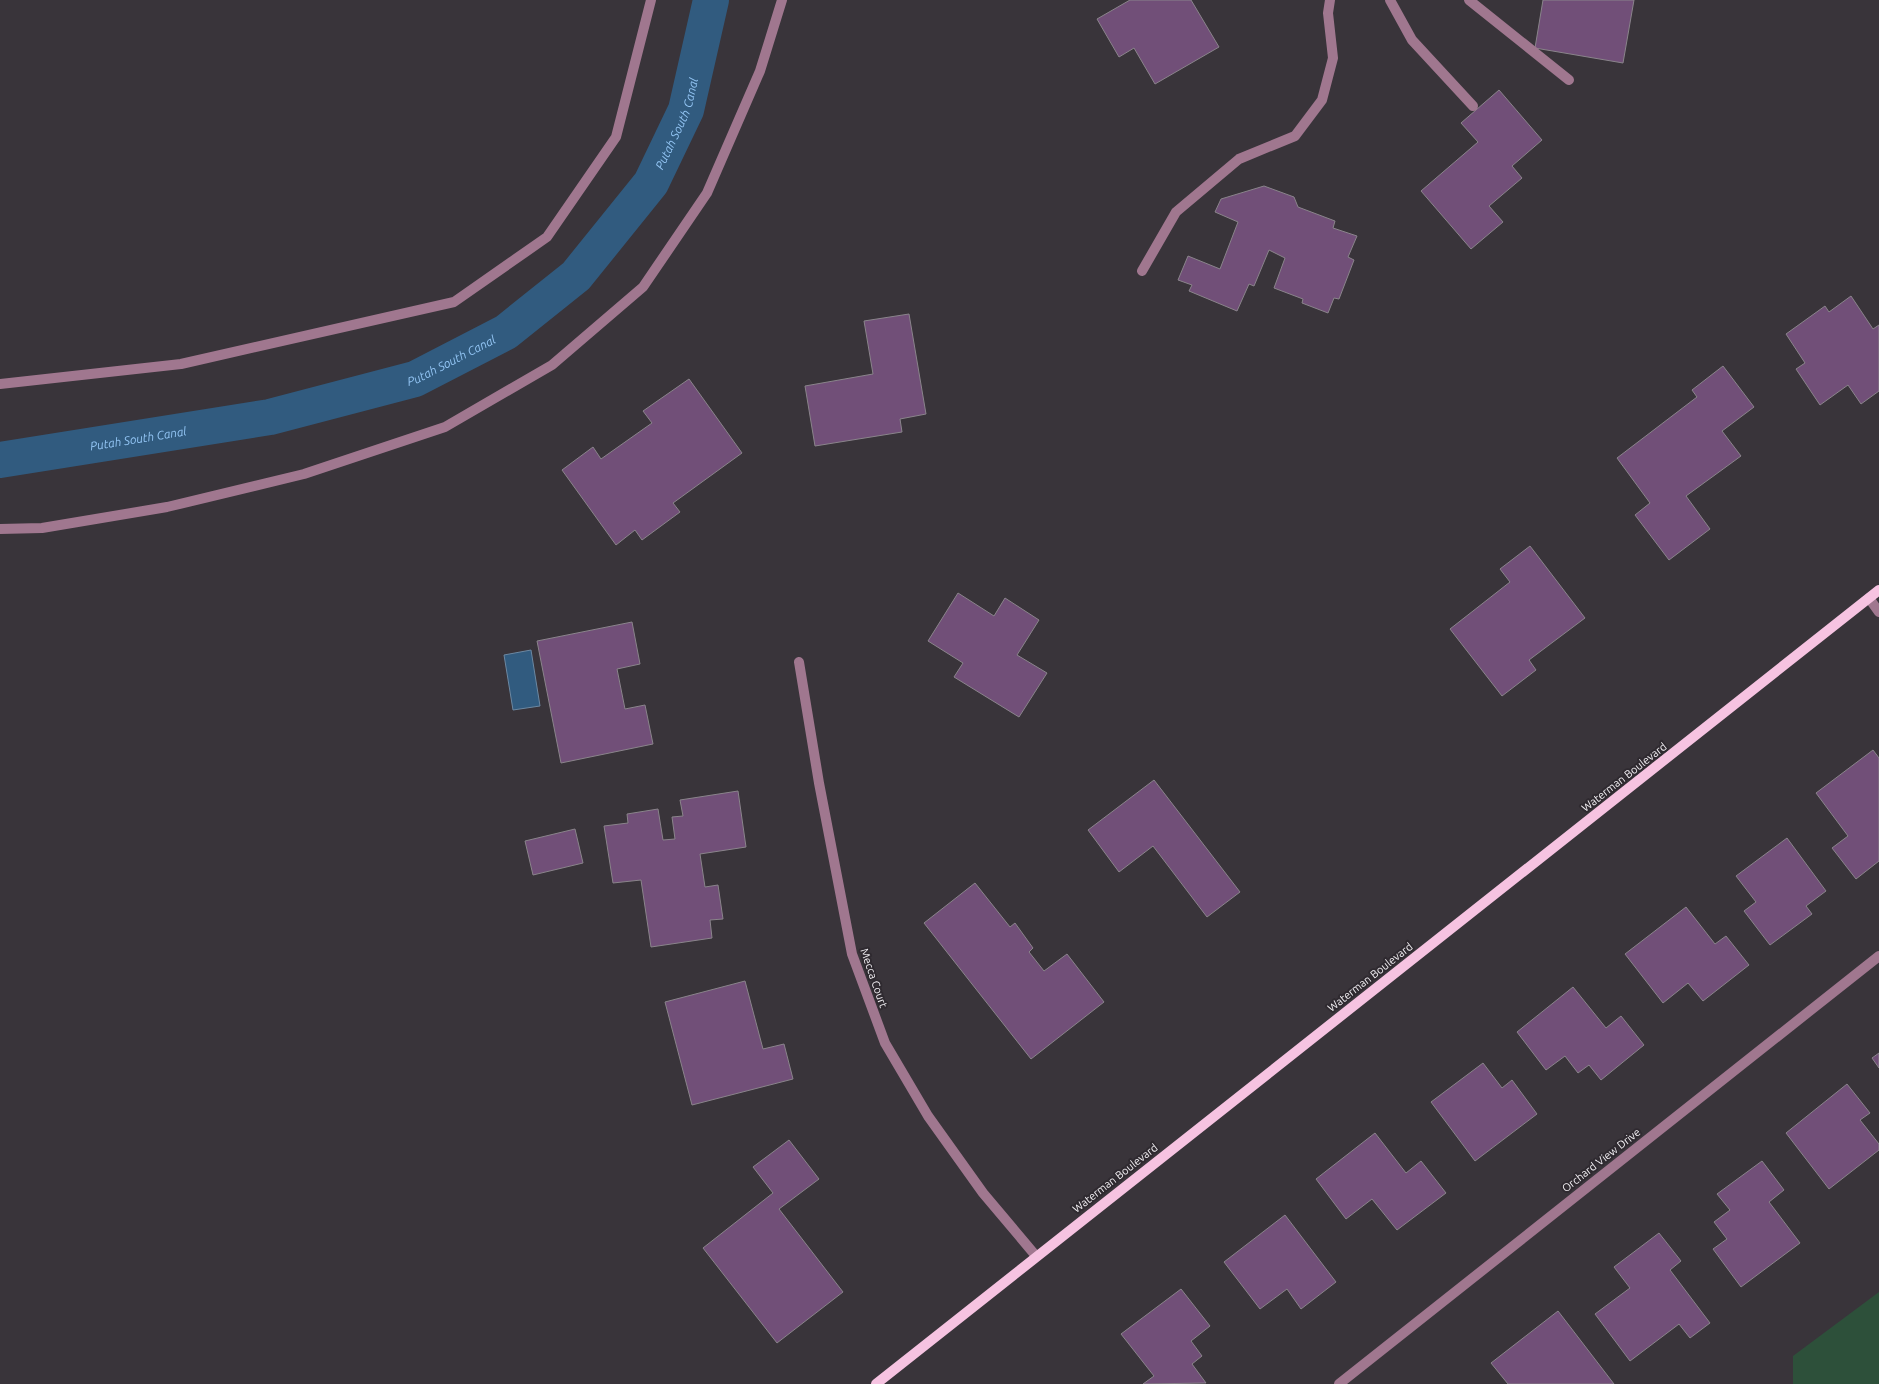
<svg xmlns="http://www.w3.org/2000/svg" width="1879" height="1384" font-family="Ubuntu,sans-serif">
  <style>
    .green { fill: #2d503a }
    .water { fill: #315b7f; stroke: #6c88a2 }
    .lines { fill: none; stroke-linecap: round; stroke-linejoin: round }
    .canal { stroke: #315b7f; stroke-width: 36 }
    .building { fill: #714f78; stroke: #8a848b }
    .minor { stroke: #a0778f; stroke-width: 10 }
    .major { stroke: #f6c3e1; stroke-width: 10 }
    .labels { text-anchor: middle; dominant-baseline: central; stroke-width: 4; stroke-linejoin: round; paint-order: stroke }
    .street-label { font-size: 11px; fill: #f4f1f5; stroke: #2f2a30 }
    .water-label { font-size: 12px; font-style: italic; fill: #93c5f4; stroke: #2f2a30 }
  </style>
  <rect width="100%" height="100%" fill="#39343a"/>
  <path class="green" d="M1879,1292V1384H1793V1356Z"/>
  <path class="water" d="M531,650L540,706L513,710L504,655Z"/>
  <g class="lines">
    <path class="canal" id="s1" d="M0,460L270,417L415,379L506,332L576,276L651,183L686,110L711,0"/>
  </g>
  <path class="building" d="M1130,0H1191L1219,47L1155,84L1134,48L1119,57L1097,19Z
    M1543,0H1634L1623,63L1535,48Z
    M1499,90L1542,140L1512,166L1522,178L1489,206L1503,222L1471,249L1421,191L1478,142L1461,123Z
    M1264,186L1294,197L1298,207L1335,221L1333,228L1357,236L1348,257L1354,260L1339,299L1334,298L1328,313L1302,303L1303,299L1274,288L1285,258L1269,250L1254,286L1249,284L1237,311L1189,291L1192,285L1178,280L1188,256L1220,269L1238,222L1215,212L1221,199Z
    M1851,296L1873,329L1879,325V391L1861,404L1848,385L1820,405L1796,369L1805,363L1786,334L1825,306L1829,312Z
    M909,314L926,414L900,419L902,432L815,446L805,386L873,374L864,321Z
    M1723,366L1754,407L1722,431L1741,456L1686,496L1710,529L1669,560L1635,515L1650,503L1617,458L1697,397L1692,390Z
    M689,379L742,453L673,503L680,512L642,540L635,530L616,545L562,470L593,447L601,459L652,423L643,411Z
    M1530,546L1585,618L1529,660L1536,670L1502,696L1450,629L1510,582L1500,569Z
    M958,593L994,616L1005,598L1039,620L1017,655L1047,673L1019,717L954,677L963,663L928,641Z
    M632,622L640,664L617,669L625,709L645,705L653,744L561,763L537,641Z
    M1873,750L1879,758V861L1856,879L1832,848L1848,836L1816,793Z
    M1154,780L1240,892L1207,917L1153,846L1119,872L1088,830Z
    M738,791L746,847L700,854L705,887L718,885L723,919L710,920L712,938L651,947L641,880L613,883L604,826L628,823L627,814L658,809L663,840L675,839L672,817L683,816L680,800Z
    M575,829L583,863L533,875L525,841Z
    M1787,838L1826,891L1806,906L1812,914L1770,945L1744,911L1756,902L1736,876Z
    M975,883L1010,927L1015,923L1033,948L1029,952L1044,971L1067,954L1104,1002L1031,1059L924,923Z
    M1686,907L1715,944L1726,936L1749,965L1703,1001L1688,983L1663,1003L1625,954Z
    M745,981L763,1049L784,1044L793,1079L692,1105L665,1002Z
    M1573,987L1606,1028L1621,1016L1644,1045L1601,1080L1589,1065L1578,1073L1565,1056L1546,1070L1517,1032Z
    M1879,1053V1068L1872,1058Z
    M1483,1063L1502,1088L1512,1080L1537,1114L1475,1161L1431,1102Z
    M1847,1084L1870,1113L1860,1120L1879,1144V1150L1829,1189L1786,1133Z
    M1375,1133L1406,1173L1421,1161L1446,1193L1397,1230L1372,1199L1346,1219L1316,1179Z
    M789,1140L819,1179L779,1209L843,1292L777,1343L703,1248L773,1193L753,1167Z
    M1762,1161L1784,1190L1769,1202L1800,1243L1741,1287L1713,1249L1727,1239L1714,1222L1730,1210L1717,1194Z
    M1285,1215L1336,1282L1301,1309L1287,1289L1260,1309L1224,1262Z
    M1659,1233L1681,1261L1670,1270L1710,1323L1690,1338L1679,1324L1630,1361L1595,1314L1630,1288L1614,1267Z
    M1181,1289L1210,1326L1191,1341L1202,1356L1192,1364L1206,1383L1143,1384L1154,1376L1121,1334Z
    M1558,1311L1614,1384H1508L1491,1363Z"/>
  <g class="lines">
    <path class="minor" d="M1390,0L1412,40L1473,106
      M1469,0L1569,80
      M1142,271L1176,212L1239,159L1295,136L1322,100L1333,58L1328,13L1330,0
      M0,384L181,364L454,302L547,237L616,137L651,0
      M0,529L42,528L167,507L304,474L445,427L552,365L643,287L707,193L760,71L782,0
      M1869,598L1879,612
      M799,662L819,783L852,954L885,1043L928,1116L983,1193L1036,1256
      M1339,1384L1879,956"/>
    <path class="major" d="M876,1384L1879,590"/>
  </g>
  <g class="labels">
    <g class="street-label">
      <text transform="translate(1624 777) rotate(-38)">Waterman Boulevard</text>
      <text transform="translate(1370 977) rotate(-38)">Waterman Boulevard</text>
      <text transform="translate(874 978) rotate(71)">Mecca Court</text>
      <text transform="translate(1601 1160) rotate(-38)">Orchard View Drive</text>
      <text transform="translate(1115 1178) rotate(-38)">Waterman Boulevard</text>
    </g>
    <g class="water-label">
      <text stroke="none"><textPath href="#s1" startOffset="800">Putah South Canal</textPath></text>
      <text stroke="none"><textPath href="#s1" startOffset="464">Putah South Canal</textPath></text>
      <text stroke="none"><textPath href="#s1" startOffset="140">Putah South Canal</textPath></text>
    </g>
  </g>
</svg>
